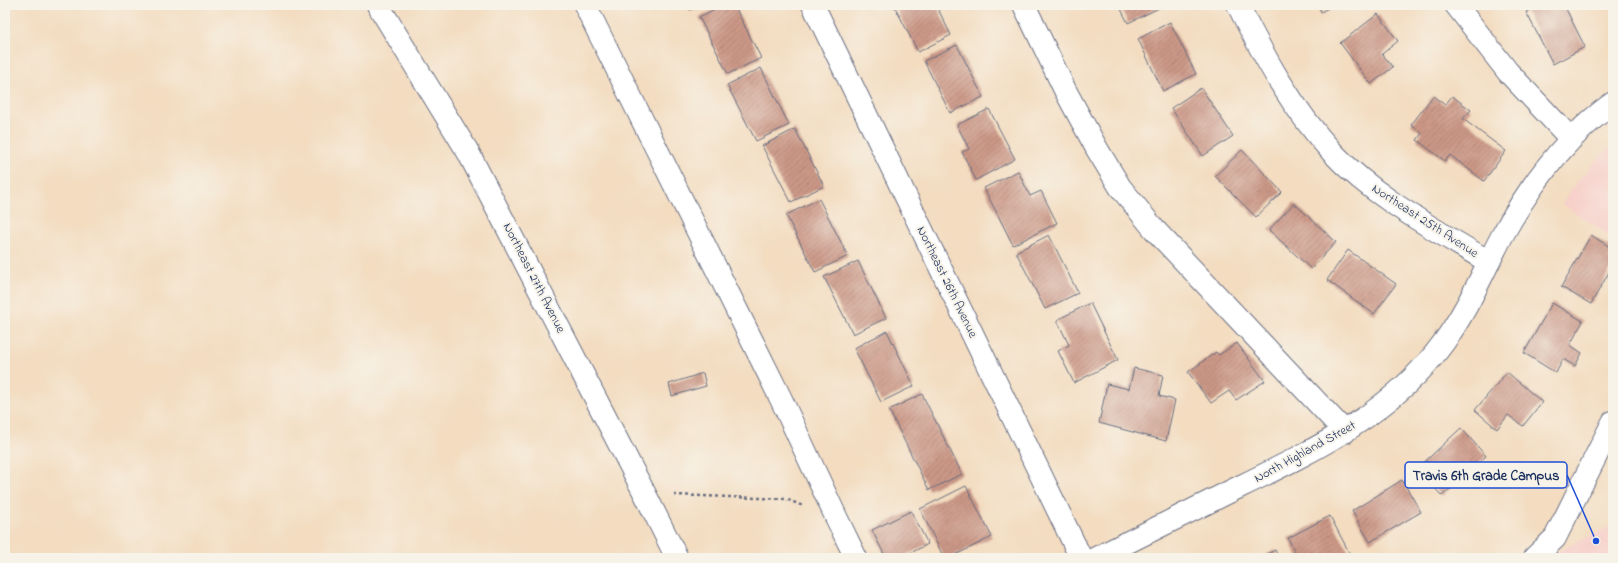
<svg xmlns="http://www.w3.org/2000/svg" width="1618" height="563" font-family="'Indie Flower',sans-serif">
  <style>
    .built { fill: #f7d0cb }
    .building { fill: url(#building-hatch) }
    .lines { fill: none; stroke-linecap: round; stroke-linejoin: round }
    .minor-casing { stroke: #676c80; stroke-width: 24 }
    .path { stroke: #676c80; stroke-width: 2.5; stroke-dasharray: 3 3; stroke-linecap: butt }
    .minor { stroke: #fff; stroke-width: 22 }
    .labels { text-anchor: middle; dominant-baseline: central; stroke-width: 4; stroke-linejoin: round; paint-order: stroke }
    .street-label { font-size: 13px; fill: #1b2f5e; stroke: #f7f3e8 }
    .leader { fill: none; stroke: #1d4ed8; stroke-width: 1.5 }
    .callout-dot { fill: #1d4ed8; stroke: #f7f3e8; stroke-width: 1.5 }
    .callout { fill: #f7f3e8; stroke: #1d4ed8; stroke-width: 1.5 }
    .callout-label { font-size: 14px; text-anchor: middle; font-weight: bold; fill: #1b2f5e }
  </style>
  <defs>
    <pattern id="building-hatch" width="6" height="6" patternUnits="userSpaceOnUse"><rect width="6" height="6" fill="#cc9887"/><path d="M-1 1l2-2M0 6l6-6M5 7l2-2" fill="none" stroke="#a57c72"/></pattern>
  </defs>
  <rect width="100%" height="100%" fill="#f7f3e8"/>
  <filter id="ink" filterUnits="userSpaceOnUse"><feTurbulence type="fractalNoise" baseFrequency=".025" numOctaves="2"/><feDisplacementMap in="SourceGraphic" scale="8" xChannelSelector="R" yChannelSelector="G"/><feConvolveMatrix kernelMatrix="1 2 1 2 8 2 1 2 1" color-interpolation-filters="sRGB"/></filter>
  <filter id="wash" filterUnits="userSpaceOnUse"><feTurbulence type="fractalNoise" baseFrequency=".012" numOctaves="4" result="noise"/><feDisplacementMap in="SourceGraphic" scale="16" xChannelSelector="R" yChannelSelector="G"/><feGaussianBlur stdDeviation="0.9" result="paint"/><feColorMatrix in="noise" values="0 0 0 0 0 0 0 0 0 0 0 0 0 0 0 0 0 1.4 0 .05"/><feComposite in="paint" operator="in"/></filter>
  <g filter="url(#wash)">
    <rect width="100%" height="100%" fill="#f3dcc0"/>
    <path class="built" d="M1613,145V238L1562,204L1574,186L1595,162Z
      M1613,525V558H1545Z"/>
    <g id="blocks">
      <path class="building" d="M687,5H701L690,10Z
        M723,5H734L761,58L728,74L699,17Z
        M894,5H936L951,35L918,52Z
        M1119,5H1160L1161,7L1128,23Z
        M1318,5H1334L1321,12Z
        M1540,5H1564L1585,47L1553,64L1526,12Z
        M1378,14L1398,41L1382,54L1393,67L1371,84L1340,43Z
        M1170,22L1196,74L1163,91L1138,39Z
        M957,45L983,97L950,113L924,61Z
        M761,68L789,125L756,141L727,85Z
        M1201,88L1233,136L1203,156L1171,108Z
        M1433,96L1445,105L1452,96L1471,110L1463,119L1506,151L1484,181L1450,155L1445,161L1417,140L1422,133L1411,125Z
        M989,109L1015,159L976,180L962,152L969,149L957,125Z
        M795,129L824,186L791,202L762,146Z
        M1242,150L1282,192L1256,217L1215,176Z
        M1018,171L1030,196L1041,191L1057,223L1013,245L984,188Z
        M819,199L848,256L815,272L786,215Z
        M1294,203L1336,242L1311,269L1269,230Z
        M1049,235L1078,293L1045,309L1016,252Z
        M1591,235L1613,249V265L1591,304L1561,287Z
        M1348,250L1396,284L1374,314L1327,280Z
        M858,261L886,318L853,334L824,277Z
        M1090,303L1118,360L1074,383L1058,351L1069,345L1057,320Z
        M1552,303L1583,321L1570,345L1582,353L1575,366L1563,359L1556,373L1524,353Z
        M887,331L914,386L881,402L854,348Z
        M1237,343L1265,381L1236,400L1229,391L1211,403L1188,372L1216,352L1219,355Z
        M1134,368L1163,375L1159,396L1175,400L1166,441L1099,423L1107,384L1129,389Z
        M1507,372L1542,402L1523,426L1508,415L1497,429L1475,410Z
        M703,373L706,386L672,396L669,384Z
        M922,394L962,474L929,490L889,410Z
        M1461,428L1486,456L1442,496L1417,469Z
        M1402,480L1421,512L1370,542L1352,511Z
        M966,486L992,537L949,558H944L920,509Z
        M911,511L928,544L901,558H886L872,530Z
        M1330,516L1352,558H1298L1288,538Z
        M1275,550L1279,558H1259Z"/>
    </g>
  </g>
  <g filter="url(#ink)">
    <use href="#blocks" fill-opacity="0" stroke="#676c80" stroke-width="1"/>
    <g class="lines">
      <g class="minor-casing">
        <path id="minor" d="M378,5L468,152L645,494L677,558
          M585,5L781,399L837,519L856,558
          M813,5L1081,558
          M1024,5L1065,90L1097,149L1120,187L1154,229L1345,432
          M1238,5C1264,57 1293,110 1333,153C1375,198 1436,230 1489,262
          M1456,5L1508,72L1570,138
          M1096,558C1142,535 1187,513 1233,490C1311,452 1392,414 1444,342C1468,309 1483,272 1502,236C1530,185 1565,137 1613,103
          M1534,558L1555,538L1613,422"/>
      </g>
      <path class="path" d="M674,495L786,499L803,506"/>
      <use href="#minor" class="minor"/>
    </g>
  </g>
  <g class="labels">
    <g class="street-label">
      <text transform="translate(1425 221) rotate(33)">Northeast 25th Avenue</text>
      <text transform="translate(534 278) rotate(63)">Northeast 27th Avenue</text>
      <text transform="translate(947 282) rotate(64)">Northeast 26th Avenue</text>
      <text transform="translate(1305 452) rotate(-29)">North Highland Street</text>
    </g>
  </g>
  <path class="leader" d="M1596 541L1567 475"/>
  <circle class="callout-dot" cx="1596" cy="541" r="4"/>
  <rect class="callout" x="1405" y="462" width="162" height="26" rx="4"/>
  <g class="callout-label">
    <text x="1486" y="480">Travis 6th Grade Campus</text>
  </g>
  <rect width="1618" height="563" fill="none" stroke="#f7f3e8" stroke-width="20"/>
</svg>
